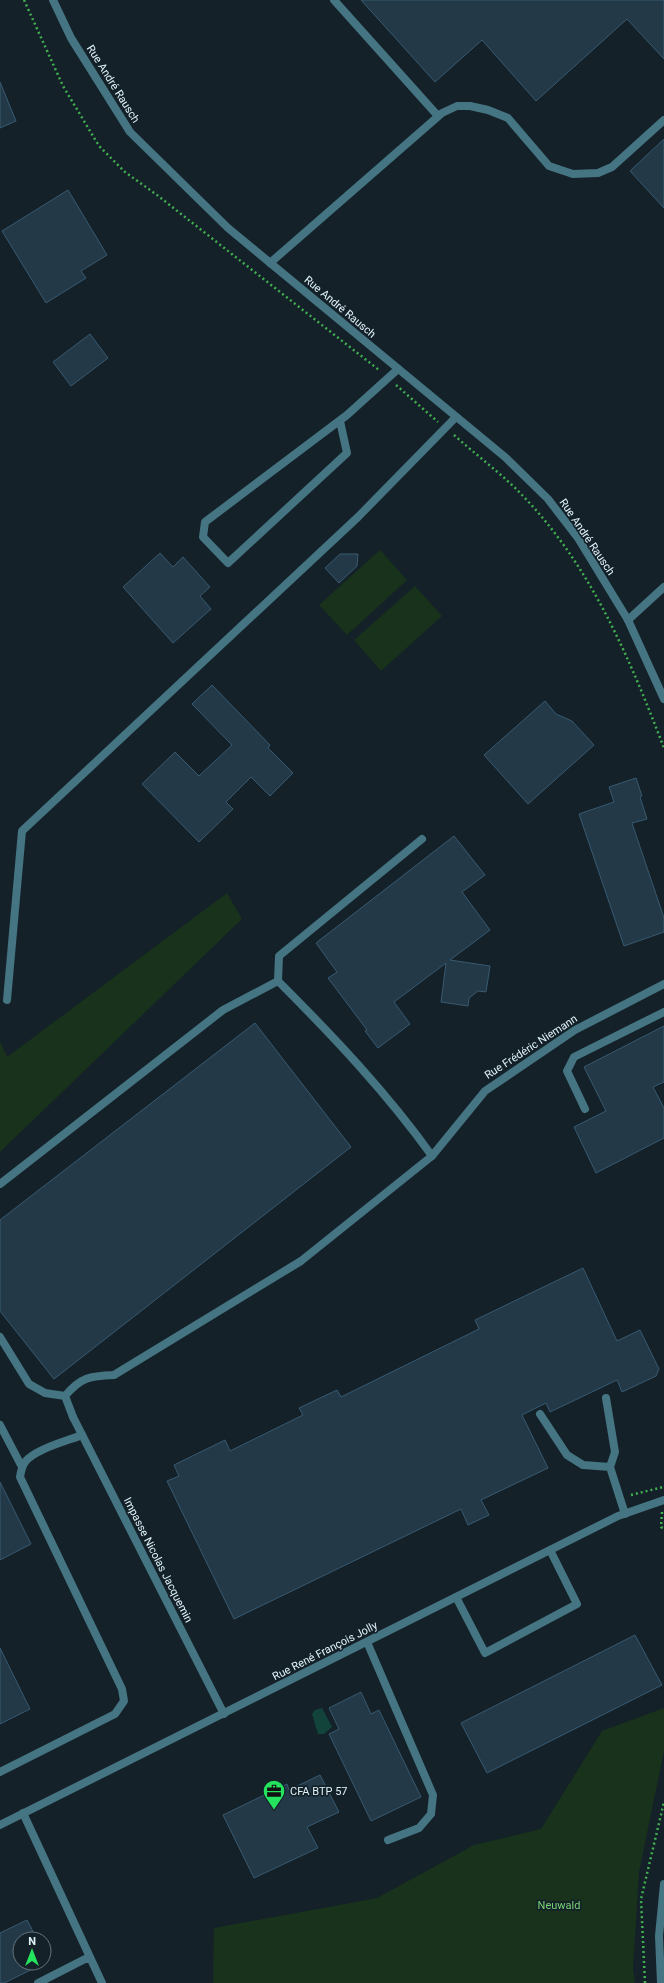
<svg xmlns="http://www.w3.org/2000/svg" width="664" height="1983" font-family="Roboto,sans-serif">
  <style>
    .green { fill: #18321c }
    .water { fill: #12443c }
    .building { fill: #233948; stroke: #385a71 }
    .lines { fill: none; stroke-linecap: round; stroke-linejoin: round }
    .path { stroke: #41af50; stroke-width: 2.5; stroke-dasharray: 2 3; stroke-linecap: butt }
    .service { stroke: #457482; stroke-width: 8 }
    .minor { stroke: #457482; stroke-width: 8 }
    .tertiary { stroke: #457482; stroke-width: 8 }
    .labels { text-anchor: middle; dominant-baseline: central; stroke-width: 3.5; stroke-linejoin: round; paint-order: stroke }
    .street-label { font-size: 11px; fill: #e0f3fb; stroke: #142129 }
    .poi-label { font-size: 11px; fill: #e0f3fb; stroke: #142129; text-anchor: start }
    .park-label { font-size: 11px; fill: #79d374; stroke: #142129 }
  </style>
  <rect width="100%" height="100%" fill="#142129"/>
  <path class="green" d="M380,550L407,580L347,635L319,605Z
    M415,586L442,616L381,671L354,640Z
    M227,893L242,919L0,1152V1041L7,1057Z
    M664,1708V1751L639,1872L633,1969L635,1983H213L214,1928L377,1898L474,1845L541,1829L602,1731Z"/>
  <path class="water" d="M322,1708L332,1727L324,1734H318L312,1714L315,1710Z"/>
  <path class="building" d="M361,0H664V59L627,19L536,101L482,40L435,82Z
    M0,82L16,121L0,128Z
    M664,139V208L630,171Z
    M68,190L107,255L81,271L86,278L46,303L2,231Z
    M90,334L108,358L71,386L53,362Z
    M160,553L173,567L183,557L210,587L200,596L211,609L173,643L123,587Z
    M340,554H358L357,566L339,583L325,568Z
    M212,685L270,745L268,748L293,773L270,796L251,777L226,802L233,809L199,842L142,784L175,752L199,776L232,745L192,704Z
    M545,701L556,714L572,721L594,745L528,804L484,755Z
    M636,778L642,796L640,797L647,819L632,823L664,918V932L624,946L579,814L614,802L609,787Z
    M454,836L485,875L462,892L490,930L450,960L490,966L486,992L478,991L469,998L468,1006L441,1002L446,963L394,1002L410,1024L378,1048L365,1031L367,1030L328,978L337,972L316,943Z
    M255,1023L351,1147L54,1379L0,1311V1220Z
    M664,1026V1082L653,1087L664,1108V1138L596,1173L574,1127L606,1111L584,1067Z
    M583,1268L617,1341L640,1330L659,1369L656,1376L622,1392L617,1380L550,1412L546,1403L522,1415L548,1468L481,1500L489,1515L468,1525L461,1509L234,1619L167,1481L179,1476L174,1465L225,1440L230,1451L303,1415L299,1408L337,1390L341,1397L479,1329L475,1320Z
    M0,1482L31,1544L0,1560Z
    M635,1635L662,1685L487,1773L461,1723Z
    M0,1648L30,1709L0,1724Z
    M361,1692L371,1714L379,1710L421,1797L371,1821L329,1734L339,1729L329,1708Z
    M320,1775L339,1812L307,1827L318,1848L254,1878L223,1815L287,1784L289,1790Z
    M27,1920L37,1939H20V1963H45L4,1983H0V1933Z"/>
  <g class="lines">
    <path class="path" d="M24,0L63,86L99,146L125,172L157,195L379,370
      M396,385L438,422
      M454,435C476,455 502,474 522,495C591,566 629,657 664,748
      M631,1495L663,1487
      M662,1512L661,1527L664,1529
      M645,1983L641,1899L664,1802"/>
    <path class="service" d="M334,0L438,116
      M270,263L442,113L457,106H470L488,110L508,118L549,166L573,174L598,173L612,167L664,120
      M340,421L347,453L228,563L203,537L205,522L347,415L398,369
      M7,1000L22,831L358,517L456,417
      M585,1109L567,1071L574,1057L664,1012
      M0,1184L223,1010L278,981
      M0,1337L29,1384L45,1393L65,1396
      M606,1398L615,1452L610,1467L625,1514
      M540,1414L567,1455L583,1465L610,1467
      M73,1417L65,1396C81,1377 90,1376 114,1375L301,1261L432,1156C387,1093 333,1036 278,981L279,956L422,839
      M0,1425L22,1467
      M456,1597L485,1653L577,1604L550,1550
      M367,1642L433,1795L431,1814L419,1828L388,1840
      M0,1772L115,1714L124,1701L122,1689L20,1477C21,1471 22,1466 25,1462C35,1449 67,1441 82,1435
      M23,1813L102,1983
      M38,1983L89,1957"/>
    <path class="minor" d="M628,620L664,587
      M432,1156L485,1091L575,1030L664,984
      M73,1417L224,1714
      M0,1825L618,1516L664,1500"/>
    <path class="tertiary" d="M53,0L71,38L130,132L228,228L505,457L548,499L578,538L628,620L664,699
      M661,1983L659,1936L664,1884"/>
  </g>
  <defs>
    <g id="office-pin" transform="scale(1.15)"><path d="M0 17L-7.5 6A9.5 9.5 0 1 1 7.5 6Z" fill="#24e35d" stroke="#142129"/><path d="M-6-3h4V-5.5h4V-3h4V5H-6ZM-1-4.5V-3h2v-1.5ZM-6 0V1H6V0Z" fill="#111"/></g>
  </defs>
  <g fill-rule="evenodd">
    <use href="#office-pin" x="274" y="1791"/>
  </g>
  <g class="labels">
    <g class="street-label">
      <text transform="translate(113 84) rotate(58)">Rue André Rausch</text>
      <text transform="translate(340 307) rotate(40)">Rue André Rausch</text>
      <text transform="translate(587 537) rotate(56)">Rue André Rausch</text>
      <text transform="translate(531 1047) rotate(-33)">Rue Frédéric Niemann</text>
      <text transform="translate(158 1560) rotate(63)">Impasse Nicolas Jacquemin</text>
      <text transform="translate(325 1651) rotate(-27)">Rue René François Jolly</text>
    </g>
    <g class="poi-label">
      <text x="290" y="1791">CFA BTP 57</text>
    </g>
    <g class="park-label">
      <text x="559" y="1905">Neuwald</text>
    </g>
  </g>
  <g transform="translate(32 1951)"><circle r="19" fill="#142129" stroke="#66757d"/>
  <path d="M0-3L7 15L0 10L-7 15Z" fill="#24e35d"/>
  <text y="-6" font-size="11" font-weight="bold" text-anchor="middle" fill="#e0f3fb">N</text>
  </g>
</svg>
